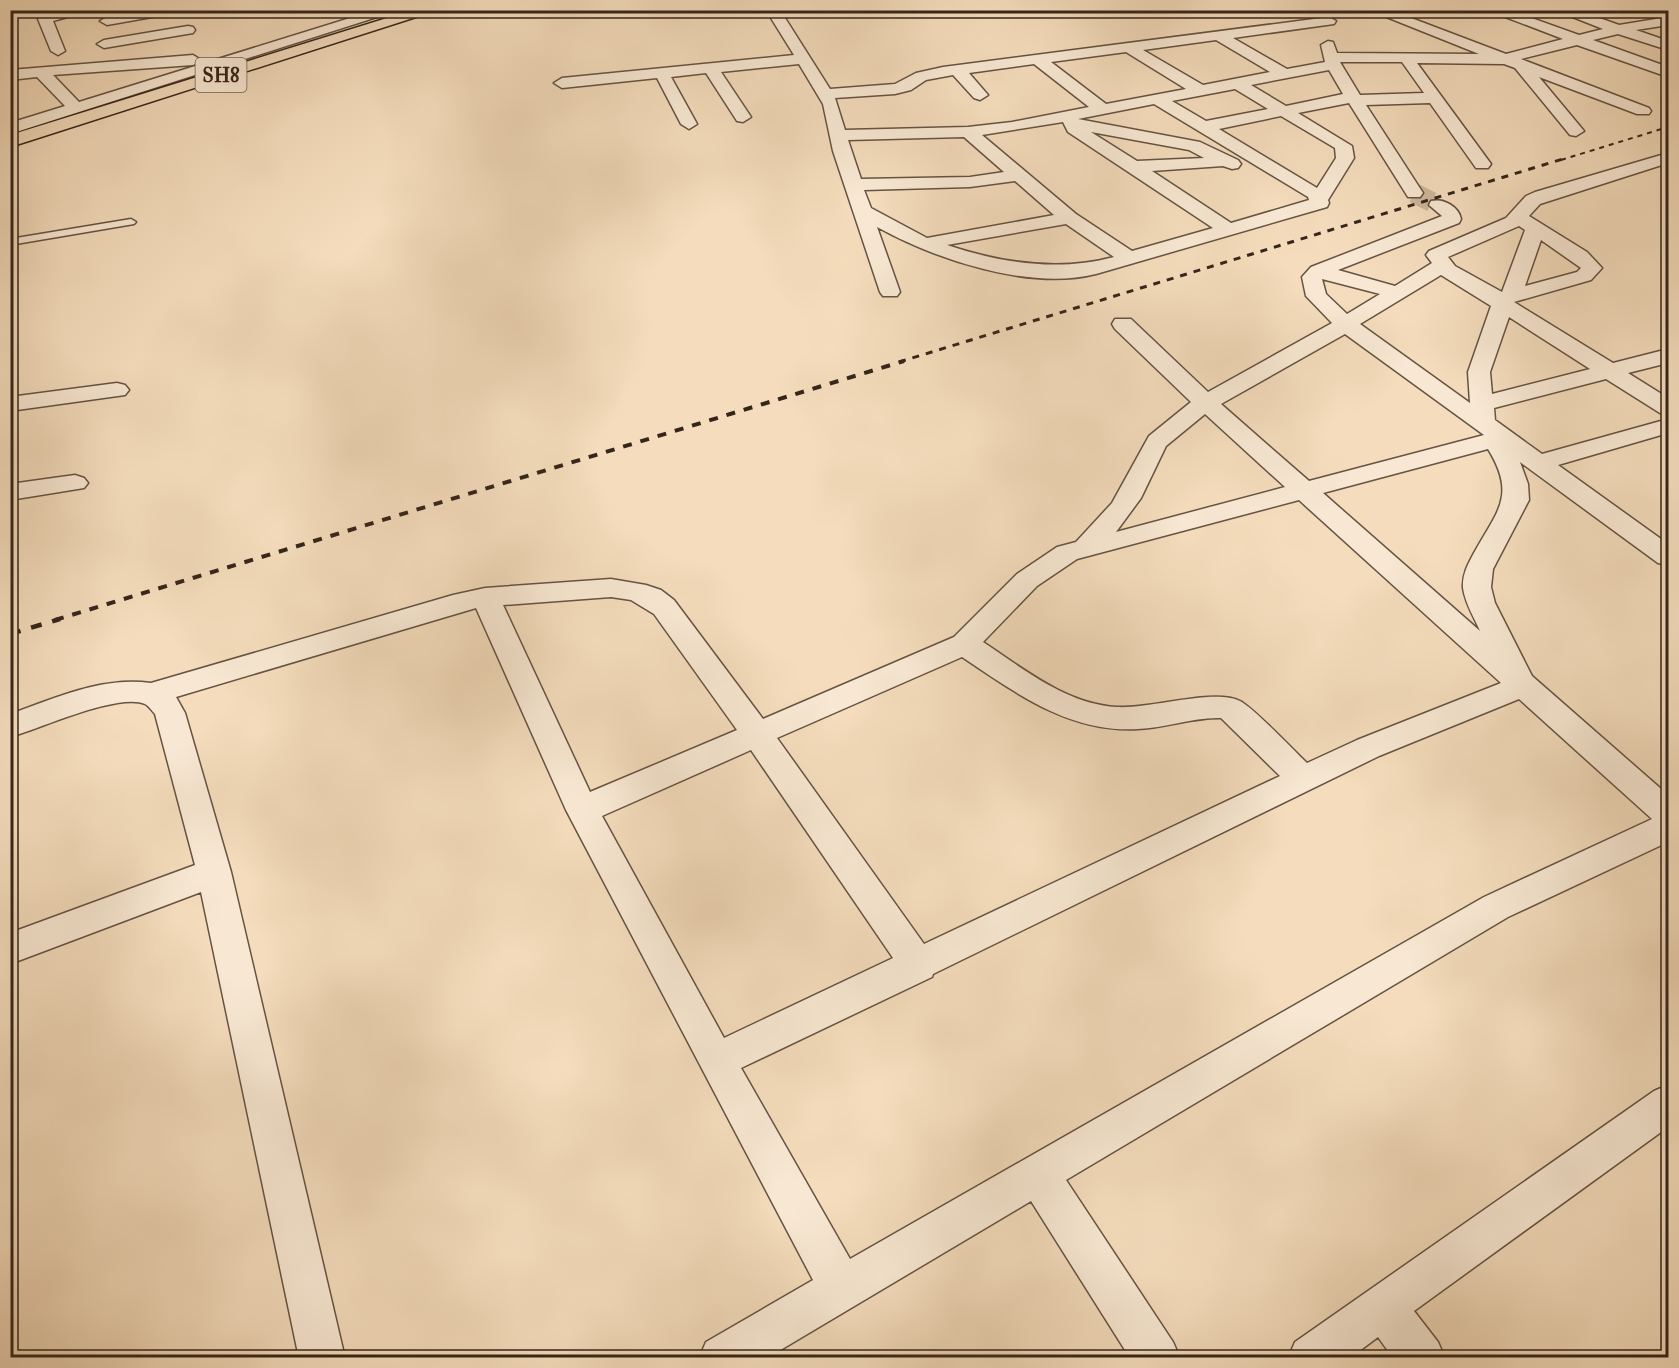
<svg xmlns="http://www.w3.org/2000/svg" width="1679" height="1368" font-family="'IM FELL Double Pica',serif">
  <style>
    .lines { fill: none; stroke-linecap: round; stroke-linejoin: round }
    .minor-tunnel { stroke: #ceb79c; stroke-width: 20; stroke-dasharray: 20 10; stroke-linecap: butt }
    .service-casing { stroke: #655343; stroke-width: 3 }
    .minor-casing { stroke: #655343; stroke-width: 3 }
    .primary-casing { stroke: #35251b; stroke-width: 3 }
    .service { fill: #f8e8d3; fill-rule: evenodd }
    .minor { fill: #f8e8d3; fill-rule: evenodd }
    .primary { fill: #f4dcbc; fill-rule: evenodd }
    .rail-far3 { stroke: #35251b; stroke-width: 2; stroke-dasharray: 5 5; stroke-linecap: butt }
    .rail-far2 { stroke: #35251b; stroke-width: 3; stroke-dasharray: 7 7; stroke-linecap: butt }
    .rail-far1 { stroke: #35251b; stroke-width: 4; stroke-dasharray: 9 9; stroke-linecap: butt }
    .rail { stroke: #35251b; stroke-width: 4.5; stroke-dasharray: 11 11; stroke-linecap: butt }
    .labels { text-anchor: middle; dominant-baseline: central; stroke-width: 6; stroke-linejoin: round; paint-order: stroke }
    .shield { fill: #f8e8d3; stroke: #706052; stroke-width: 1.5 }
    .shield-label { font-size: 20px; font-weight: bold; fill: #35251b }
  </style>
  <rect width="100%" height="100%" fill="#f4dcbc"/>
  <filter id="stains"><feTurbulence type="fractalNoise" baseFrequency=".00333" numOctaves="4"/><feColorMatrix values="0 0 0 0 .2 0 0 0 0 .09 0 0 0 0 .02 0 0 0 .5 -.17"/></filter>
  <radialGradient id="worn" r=".72"><stop offset=".6" stop-color="#630" stop-opacity="0"/><stop offset="1" stop-color="#630" stop-opacity=".3"/></radialGradient>
  <g class="lines">
    <path class="minor-tunnel" d="M1414,193L1438,205"/>
    <g class="service-casing">
      <path id="service" d="M131,219L136,222L134,224L10,245V239Z"/>
    </g>
    <g class="minor-casing">
      <path id="minor" d="M64,10H93L53,21L65,51L58,55L51,51L38,19L40,16Z
        M142,10H176L169,14L107,25L100,21L107,17Z
        M376,10H399L10,134V123L65,106L37,77L10,80V70L193,55L201,60L193,65L53,75L79,102Z
        M766,10H780L830,89L895,84L916,73L943,67L1329,17L1336,21L1334,24L1233,38L1287,69L1325,62L1321,45L1328,41L1333,42L1337,53L1479,54L1369,10H1390L1506,54L1563,39L1487,10H1509L1579,35L1603,29L1555,10H1577L1619,25L1668,17V25L1636,30L1668,41V50L1618,34L1593,40L1668,67V77L1577,45L1521,59L1649,108L1651,111L1649,114H1637L1539,77L1584,131L1576,136L1570,135L1515,68L1504,64L1417,63L1491,164L1488,168H1476L1430,103L1366,105L1423,193L1420,197H1408L1349,103L1298,113L1352,146L1354,158L1328,200L1329,203L1327,207L1096,274C1029,291 935,259 877,227L900,292L897,296H883L880,292L833,151L823,104L799,64L721,72L751,117L743,122L737,121L706,73L671,77L697,124L689,129L681,124L657,78L562,88L554,83L562,78L794,55ZM1216,40L1270,72L1203,85L1143,50ZM1126,52L1186,89L1106,104L1051,62ZM1340,62H1402L1424,93L1360,95ZM1034,64L1089,107L1012,122L968,127L845,130L835,98L895,94L911,90L926,80L953,75L974,98L980,100L988,95L969,73ZM1329,70L1343,94L1286,106L1251,85ZM1235,89L1268,109L1206,121L1172,101ZM1154,104L1308,197L1309,200L1231,223L1152,171L1223,166L1232,169L1238,168L1241,164L1238,160L1200,142L1078,119ZM1281,116L1335,148L1336,158L1317,188L1219,129ZM1063,122L1068,132L1213,228L1132,251L1076,214L982,135ZM1091,132L1189,150L1204,158L1137,161ZM964,137L1004,172L970,177L861,179L848,140ZM1015,181L1054,215L927,238L871,208L864,190L970,187ZM1066,224L1114,257C1058,272 1001,263 947,245Z
        M188,26L193,27L195,30L193,33L104,48L97,44L104,40Z
        M1668,153V163L1540,204L1529,216L1587,252L1602,268L1591,280L1514,302L1613,363L1668,349V363L1628,373L1668,398V415L1660,413L1606,379L1494,408L1495,420L1542,454L1668,419V433L1558,465L1668,544V565L1658,563L1520,462L1528,484L1529,500L1493,569L1491,587L1495,603L1532,676L1668,795V842L1508,917L1066,1180L1173,1342L1180,1358H1130L1031,1201L767,1358H699L706,1342L813,1280L566,810L476,608L176,697L185,713L231,872L345,1358H299L201,892L10,964V933L195,865L155,714C152,711 149,706 145,704C119,692 39,729 10,737V714C55,698 103,676 151,683L453,595L485,588L611,579L646,585L661,590L674,600L763,719L954,637L1017,574L1057,547L1076,542L1112,503L1149,436L1191,402L1115,329L1112,324L1115,319H1131L1208,392L1332,323L1306,296L1302,277L1311,267L1442,216L1429,205L1431,201C1444,198 1459,207 1461,219L1459,223L1338,270L1395,286L1432,263L1426,255L1429,251L1506,218L1526,196L1535,192ZM1519,226L1525,230L1502,292L1455,266L1448,257ZM1541,240L1581,268L1577,272L1525,286ZM1441,275L1491,306L1468,372L1470,403L1360,324ZM1322,279L1380,294L1347,314L1326,294ZM1509,317L1590,369L1492,394L1490,372ZM1345,334L1484,435L1309,481L1221,404ZM1205,414L1285,487L1116,532L1141,498L1166,446ZM1488,449C1517,496 1497,511 1474,553C1468,564 1462,575 1463,588C1465,603 1474,617 1480,631L1323,493ZM1299,500L1501,683L1357,740L1307,763C1292,749 1255,709 1240,701C1214,688 1150,709 1117,707C1066,704 1024,669 983,642L1037,586L1077,559ZM611,597L631,600L654,614L737,730L590,792L503,605ZM962,657C1016,693 1069,733 1138,729C1165,728 1194,717 1221,718L1280,776L924,944L777,738ZM1519,699L1652,819L1484,897L850,1259L741,1068L932,977L933,974L1379,756ZM751,750L893,958L724,1038L602,816Z
        M117,383L125,385L129,390L125,395L10,411V397Z
        M75,475L84,478L88,483L84,488L10,500V484Z
        M1668,1085V1127L1414,1311L1438,1342L1445,1358H1393L1378,1337L1350,1358H1288L1295,1342L1654,1091Z"/>
    </g>
    <g class="primary-casing">
      <path id="primary" d="M413,10H438L10,147V135Z"/>
    </g>
    <use href="#service" class="service"/>
    <use href="#minor" class="minor"/>
    <use href="#primary" class="primary"/>
    <path class="rail-far3" d="M1561,160L1668,127"/>
    <path class="rail-far2" d="M899,362L1566,158"/>
    <path class="rail-far1" d="M55,620L904,361"/>
    <path class="rail" d="M10,634L60,619"/>
  </g>
  <g class="labels">
    <rect class="shield" x="195.5" y="58" width="51" height="34" rx="4.5"/>
    <g class="shield-label">
      <text x="221" y="75">SH8</text>
    </g>
  </g>
  <rect width="1679" height="1368" fill="none" stroke="#f4dcbc" stroke-width="36"/>
  <rect x="12" y="12" width="1655" height="1344" fill="none" stroke="#35251b" stroke-width="3"/>
  <rect x="18" y="18" width="1643" height="1332" fill="none" stroke="#35251b" stroke-width="1.5"/>
  <rect width="100%" height="100%" filter="url(#stains)"/>
  <rect width="100%" height="100%" fill="url(#worn)"/>
</svg>
